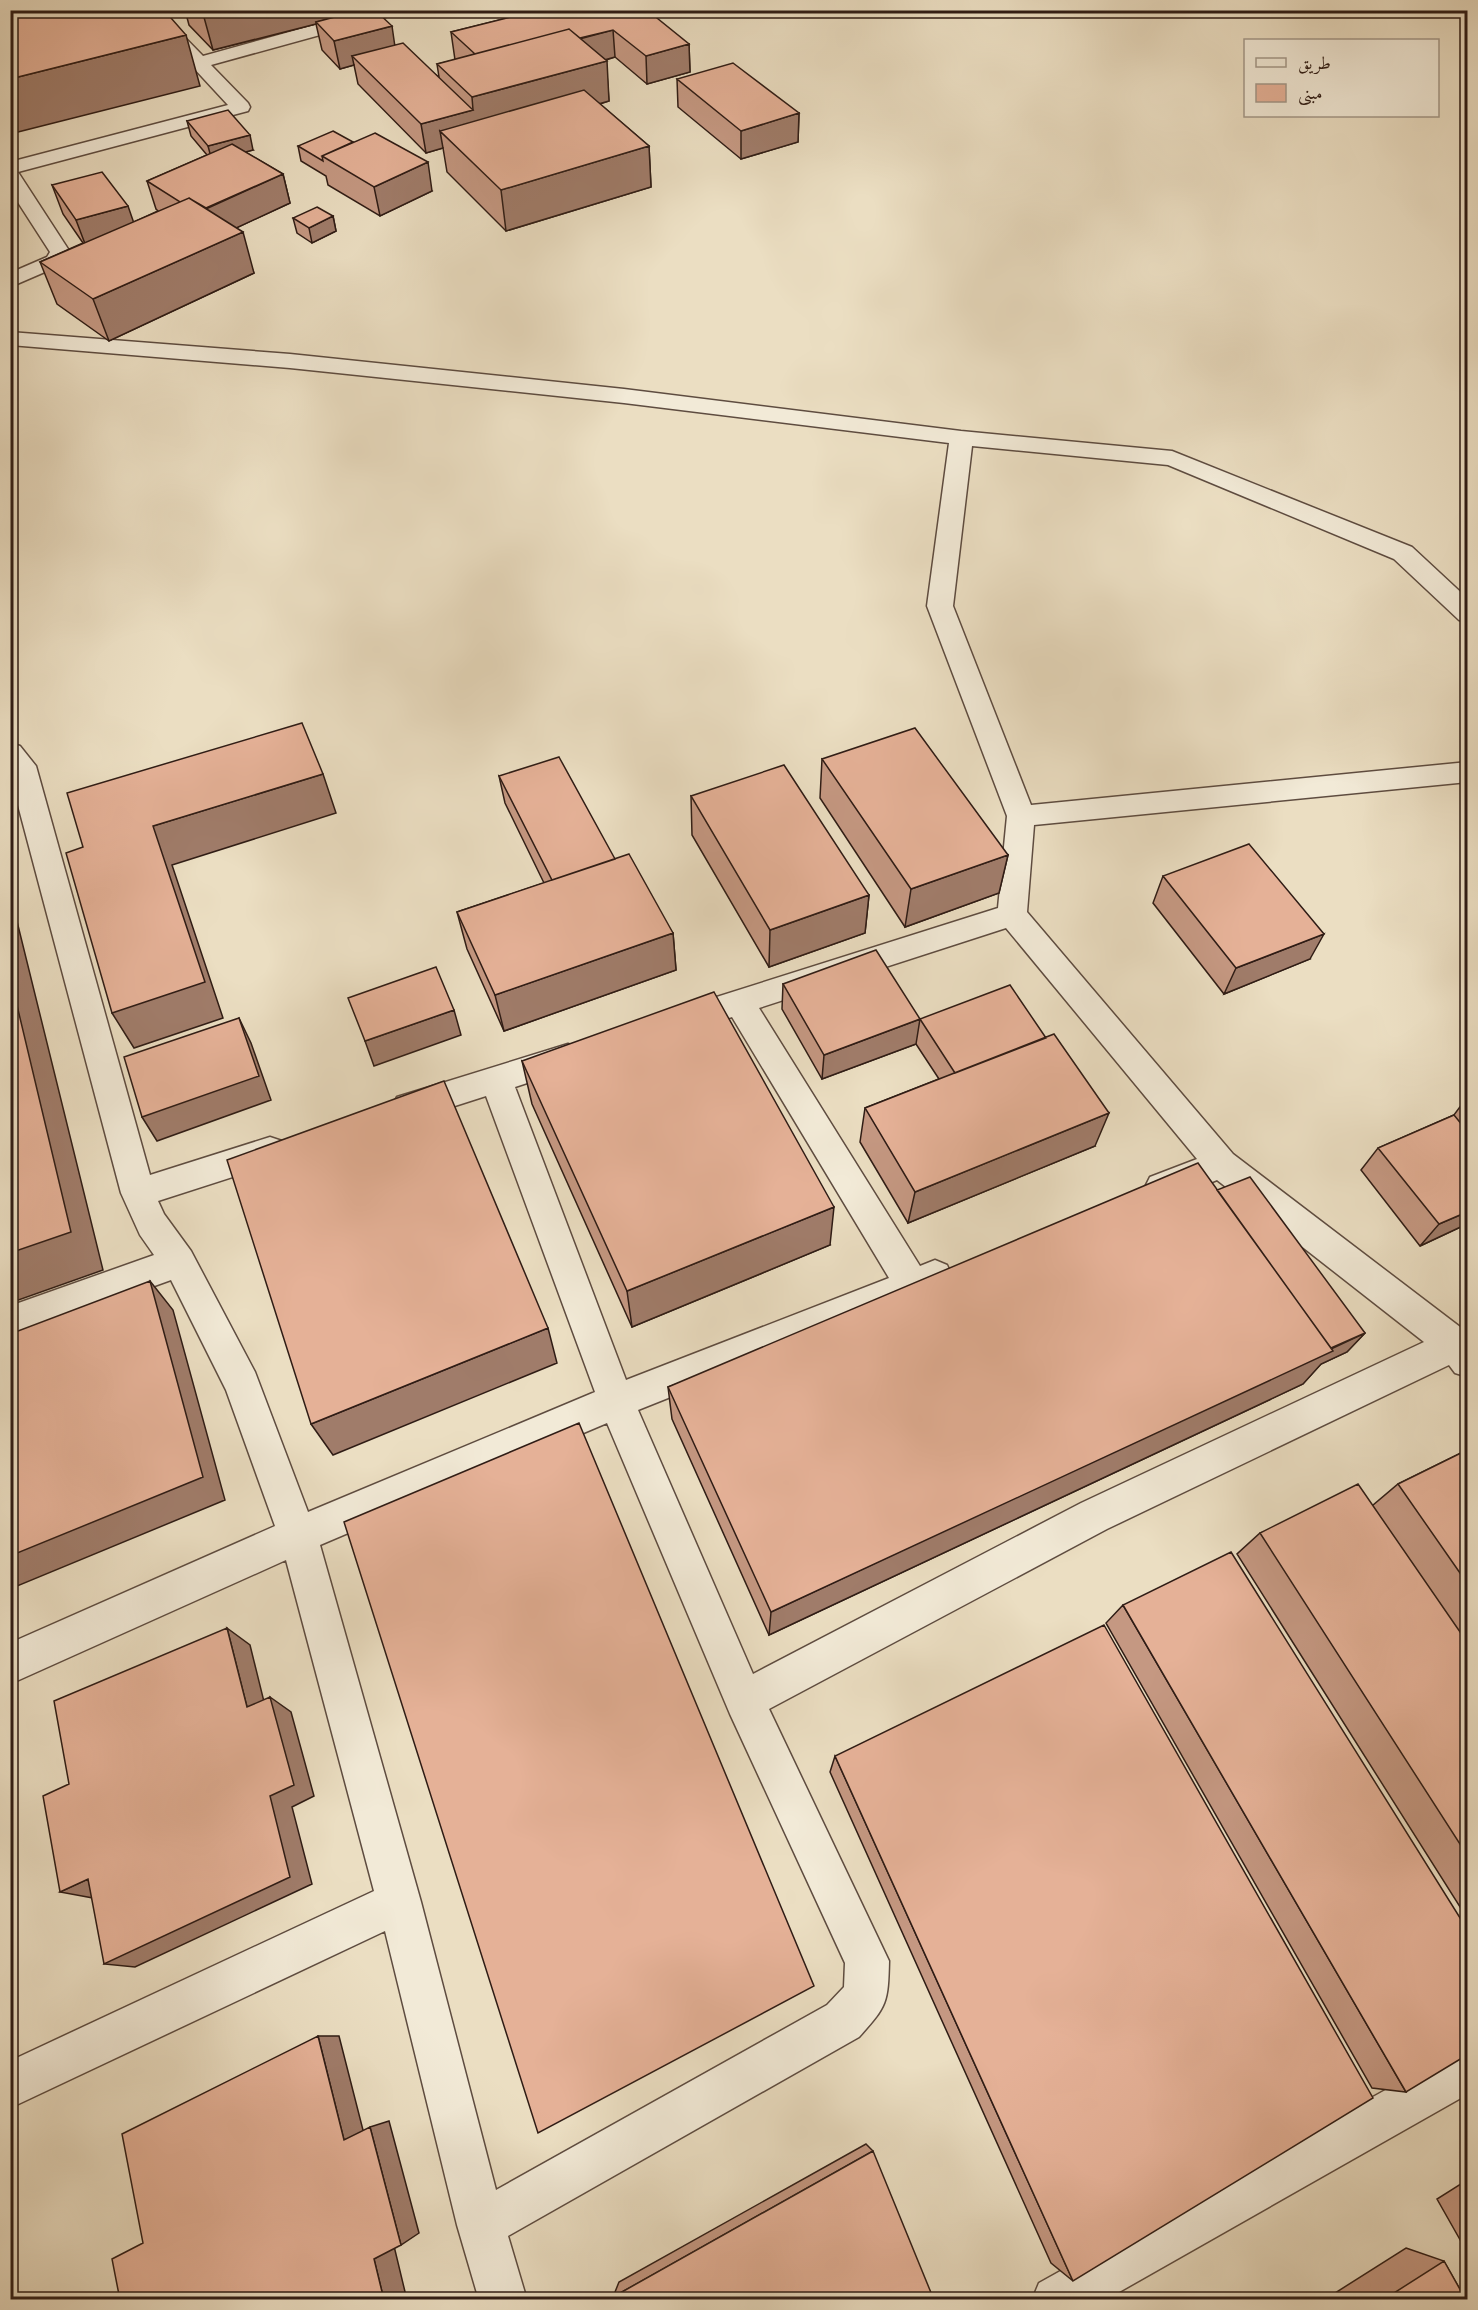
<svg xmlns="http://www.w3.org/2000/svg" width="1478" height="2310" font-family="'Libre Caslon Text',Amiri,serif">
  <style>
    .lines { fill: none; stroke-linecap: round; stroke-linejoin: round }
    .minor-casing { stroke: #5e4c40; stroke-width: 3 }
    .minor { fill: #f2ead7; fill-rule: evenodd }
    .wall { fill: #c59882; stroke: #2f1c15; stroke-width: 1.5 }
    .shaded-wall { fill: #a07c6a; stroke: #2f1c15; stroke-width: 1.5 }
    .building { fill: #e5b197; stroke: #2f1c15; stroke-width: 1.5 }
  </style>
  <rect width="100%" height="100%" fill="#ebdec2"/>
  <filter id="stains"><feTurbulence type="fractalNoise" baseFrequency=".00333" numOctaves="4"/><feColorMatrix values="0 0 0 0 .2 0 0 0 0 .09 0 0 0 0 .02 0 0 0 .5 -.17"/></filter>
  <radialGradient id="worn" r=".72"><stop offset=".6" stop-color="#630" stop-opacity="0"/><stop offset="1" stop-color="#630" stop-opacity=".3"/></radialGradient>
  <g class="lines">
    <g class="minor-casing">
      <path id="minor" d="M140,10H158L203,56L369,10H398L396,14L211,65L248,103L250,107L248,111L18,172L70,252L61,265L10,287V273L47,257L50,252L10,190V162L228,105Z
        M10,332L290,354L624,389L961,431L1172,451L1412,547L1468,599V622L1459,620L1394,559L1168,465L972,446L953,606L1031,805L1468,762V782L1034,825L1027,912L1233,1154L1468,1333V1377L1455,1373L1449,1365L1107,1529L769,1709L889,1961C888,2003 887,2006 859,2037L508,2236L527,2300H479L457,2225L385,1931L10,2108V2061L374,1891L286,1560L10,1684V1643L275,1526L226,1390L171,1280L10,1338V1306L154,1255L140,1235L121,1193L10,775V743L20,746L36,766L150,1175L270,1137L282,1141L286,1151L282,1161L158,1201L164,1214L191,1251L255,1372L308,1512L595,1392L486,1096L408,1121L397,1117L392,1107L397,1097L568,1044L579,1048L584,1057L579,1066L515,1087L626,1380L889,1278L732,1017L680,1034L669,1030L664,1021L669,1012L998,908L1007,816L927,606L949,443L624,403L290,368L10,345ZM1006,928L1197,1159L1150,1177L1145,1187L1150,1197L1162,1202L1217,1180L1424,1342L1081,1503L753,1674L638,1410L947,1287L952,1276L947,1265L935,1260L920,1266L759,1008ZM607,1423L730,1714L845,1963L844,1987L827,2005L496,2190L421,1902L320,1545Z
        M1468,2046V2094L1105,2300H1032L1039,2283L1452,2053Z"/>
    </g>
    <use href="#minor" class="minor"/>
  </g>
  <path class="wall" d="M185,10H375L395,45L439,77L437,64L455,60L451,32L539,10L689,44L690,72L647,84L615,57L606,60L609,101L600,104L649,146L651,187L506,231L447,172L443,148L426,153L358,84L354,65L340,69L322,50L316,24L213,50L189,25Z
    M677,79L799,113L798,142L741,159L678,107Z
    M187,121L253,150L245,152L283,174L290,203L236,228L254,273L109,341L57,304L40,262L83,243L63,214L52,185L134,222L158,211L156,209L147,181L207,155L191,136Z
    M353,142L432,191L380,216L328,185L326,176L301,161L298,146Z
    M333,216L336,231L312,243L297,233L293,218Z
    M822,759L1008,855L999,893L905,927L820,798Z
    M499,776L615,859L673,933L676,970L504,1031L467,949L457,912L544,883L505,803Z
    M691,796L869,895L865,933L769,967L692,835Z
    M1163,876L1310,959L1224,994L1153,903Z
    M783,984L920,1019L1095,1146L908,1223L860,1142L865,1108L939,1079L916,1044L822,1079L782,1009Z
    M522,1061L830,1245L632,1327L532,1104Z
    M1467,1102V1224L1420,1246L1361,1170L1378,1148L1454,1115L1462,1104Z
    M1217,1190L1365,1333L1347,1352L1321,1364L1303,1384L769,1635L672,1419L668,1387Z
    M1467,1277V1292L1461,1284Z
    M1467,1450V1918L1237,1554L1260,1533L1373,1505L1398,1484Z
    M1123,1605L1406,2092L1372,2088L1106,1623Z
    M835,1756L1073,2281L1051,2263L830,1772Z
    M866,2144L873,2151L613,2297L619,2282Z
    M1467,2180V2252L1437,2199Z
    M1406,2248L1444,2261L1466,2300H1324Z"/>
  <path class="shaded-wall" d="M202,10H371L316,22V24L213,50Z
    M392,26L396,54L352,56L354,65L340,69L334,41Z
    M613,30L615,57L490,92L486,64Z
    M186,35L200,86L10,134V79Z
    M689,44L690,72L647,84L646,56Z
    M607,61L609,101L455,145L440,131L443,148L426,153L421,124L473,110L472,97Z
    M799,113L798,142L741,159V131Z
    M250,135L253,150L212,161L208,146Z
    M649,146L651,187L506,231L501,190Z
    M428,162L432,191L380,216L374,187Z
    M283,174L290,203L206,242L197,213Z
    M128,206L138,235L87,249L76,220Z
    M333,216L336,231L312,243L309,228Z
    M243,232L254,273L109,341L93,299Z
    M323,774L336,813L172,865L223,1018L134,1048L112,1013L153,826Z
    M1008,855L999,893L905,927L911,889Z
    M10,893L103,1270L10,1303Z
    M869,895L865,933L769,967L770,930Z
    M673,933L676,970L504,1031L495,995Z
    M1324,934L1310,959L1224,994L1236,968Z
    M454,1010L461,1035L374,1066L365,1041Z
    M239,1018L251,1043L271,1100L157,1141L142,1117Z
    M920,1019L916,1044L822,1079L824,1055Z
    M1109,1113L1095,1146L908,1223L915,1192Z
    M834,1207L830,1245L632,1327L627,1291Z
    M1467,1212V1224L1420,1246L1439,1224Z
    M150,1281L173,1310L225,1500L10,1589V1556Z
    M548,1328L557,1363L333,1455L311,1424Z
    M1365,1333L1347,1352L1321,1364L1303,1384L769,1635L771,1612Z
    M227,1628L250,1645L269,1722L247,1707Z
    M270,1697L291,1712L314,1796L292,1807L312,1884L135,1967L104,1964L270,1796Z
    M88,1879L93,1898L60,1892Z
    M318,2036H339L364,2134L344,2140Z
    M389,2121L419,2233L401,2245L370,2127Z
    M394,2246L407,2300H384L374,2259Z"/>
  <path class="building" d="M10,10H164L186,35L10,79Z
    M361,10H375L392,26L334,41L316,22Z
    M539,10H647L689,44L646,56L613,30L580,38L569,29L475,54L451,32Z
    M569,29L607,61L472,97L437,64Z
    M403,43L473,110L421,124L352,56Z
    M733,63L799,113L741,131L677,79Z
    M584,90L649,146L501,190L440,131Z
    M228,110L250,135L208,146L187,121Z
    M333,131L353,142L322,156L323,161L298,146Z
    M375,133L428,162L374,187L322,156Z
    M232,144L283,174L206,208L189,198L180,202L147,181Z
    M102,172L128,206L76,220L52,185Z
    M189,198L243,232L93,299L40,262Z
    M317,207L333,216L309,228L293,218Z
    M302,723L323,774L153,826L205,982L112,1013L66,853L83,847L67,793Z
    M915,728L1008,855L911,889L822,759Z
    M559,757L615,859L552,880L499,776Z
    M784,765L869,895L770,930L691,796Z
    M1249,844L1324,934L1236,968L1163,876Z
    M629,854L673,933L495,995L457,912Z
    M876,950L920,1019L824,1055L783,984Z
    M436,967L454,1010L365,1041L348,998Z
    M10,976L71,1232L10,1253Z
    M1010,985L1046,1038L955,1073L920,1019Z
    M714,992L834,1207L627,1291L522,1061Z
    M239,1018L259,1076L142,1117L124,1057Z
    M1054,1034L1109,1113L915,1192L865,1108Z
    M444,1081L548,1328L311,1424L227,1160Z
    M1467,1102V1111L1462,1104Z
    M1454,1115L1467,1131V1212L1439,1224L1378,1148Z
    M1198,1163L1333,1351L771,1612L668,1387Z
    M1250,1177L1365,1333L1331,1348L1217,1190Z
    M150,1281L203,1477L10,1556V1334Z
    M579,1423L814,1986L538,2133L344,1522Z
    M1467,1450V1583L1398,1484Z
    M1358,1484L1467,1642V1855L1260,1533Z
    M1231,1552L1467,1929V2055L1406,2092L1123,1605Z
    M1104,1625L1373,2098L1073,2281L835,1756Z
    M227,1628L247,1707L270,1697L294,1785L270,1796L290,1877L104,1964L88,1879L60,1892L43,1796L69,1784L54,1701Z
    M318,2036L344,2140L370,2127L401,2245L374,2259L384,2300H120L112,2259L143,2243L122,2134Z
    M873,2151L934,2300H613V2297Z
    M1444,2261L1466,2300H1383Z"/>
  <rect width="1478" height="2310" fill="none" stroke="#ebdec2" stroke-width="36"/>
  <rect x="12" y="12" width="1454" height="2286" fill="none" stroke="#2f1c15" stroke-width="3"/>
  <rect x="18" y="18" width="1442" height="2274" fill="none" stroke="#2f1c15" stroke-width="1.5"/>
  <rect x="1244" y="39" width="195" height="78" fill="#f2ead7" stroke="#a49889" stroke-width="1.5"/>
  <rect x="1256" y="58" width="30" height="9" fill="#f2ead7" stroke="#a49889" stroke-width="1.5"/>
  <text x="1298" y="69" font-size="18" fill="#2f1c15">طريق</text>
  <rect x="1256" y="84" width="30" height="18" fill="#e5b197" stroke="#a49889" stroke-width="1.5"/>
  <text x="1298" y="99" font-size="18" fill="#2f1c15">مبنى</text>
  <rect width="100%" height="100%" filter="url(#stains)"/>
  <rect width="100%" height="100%" fill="url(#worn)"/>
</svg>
